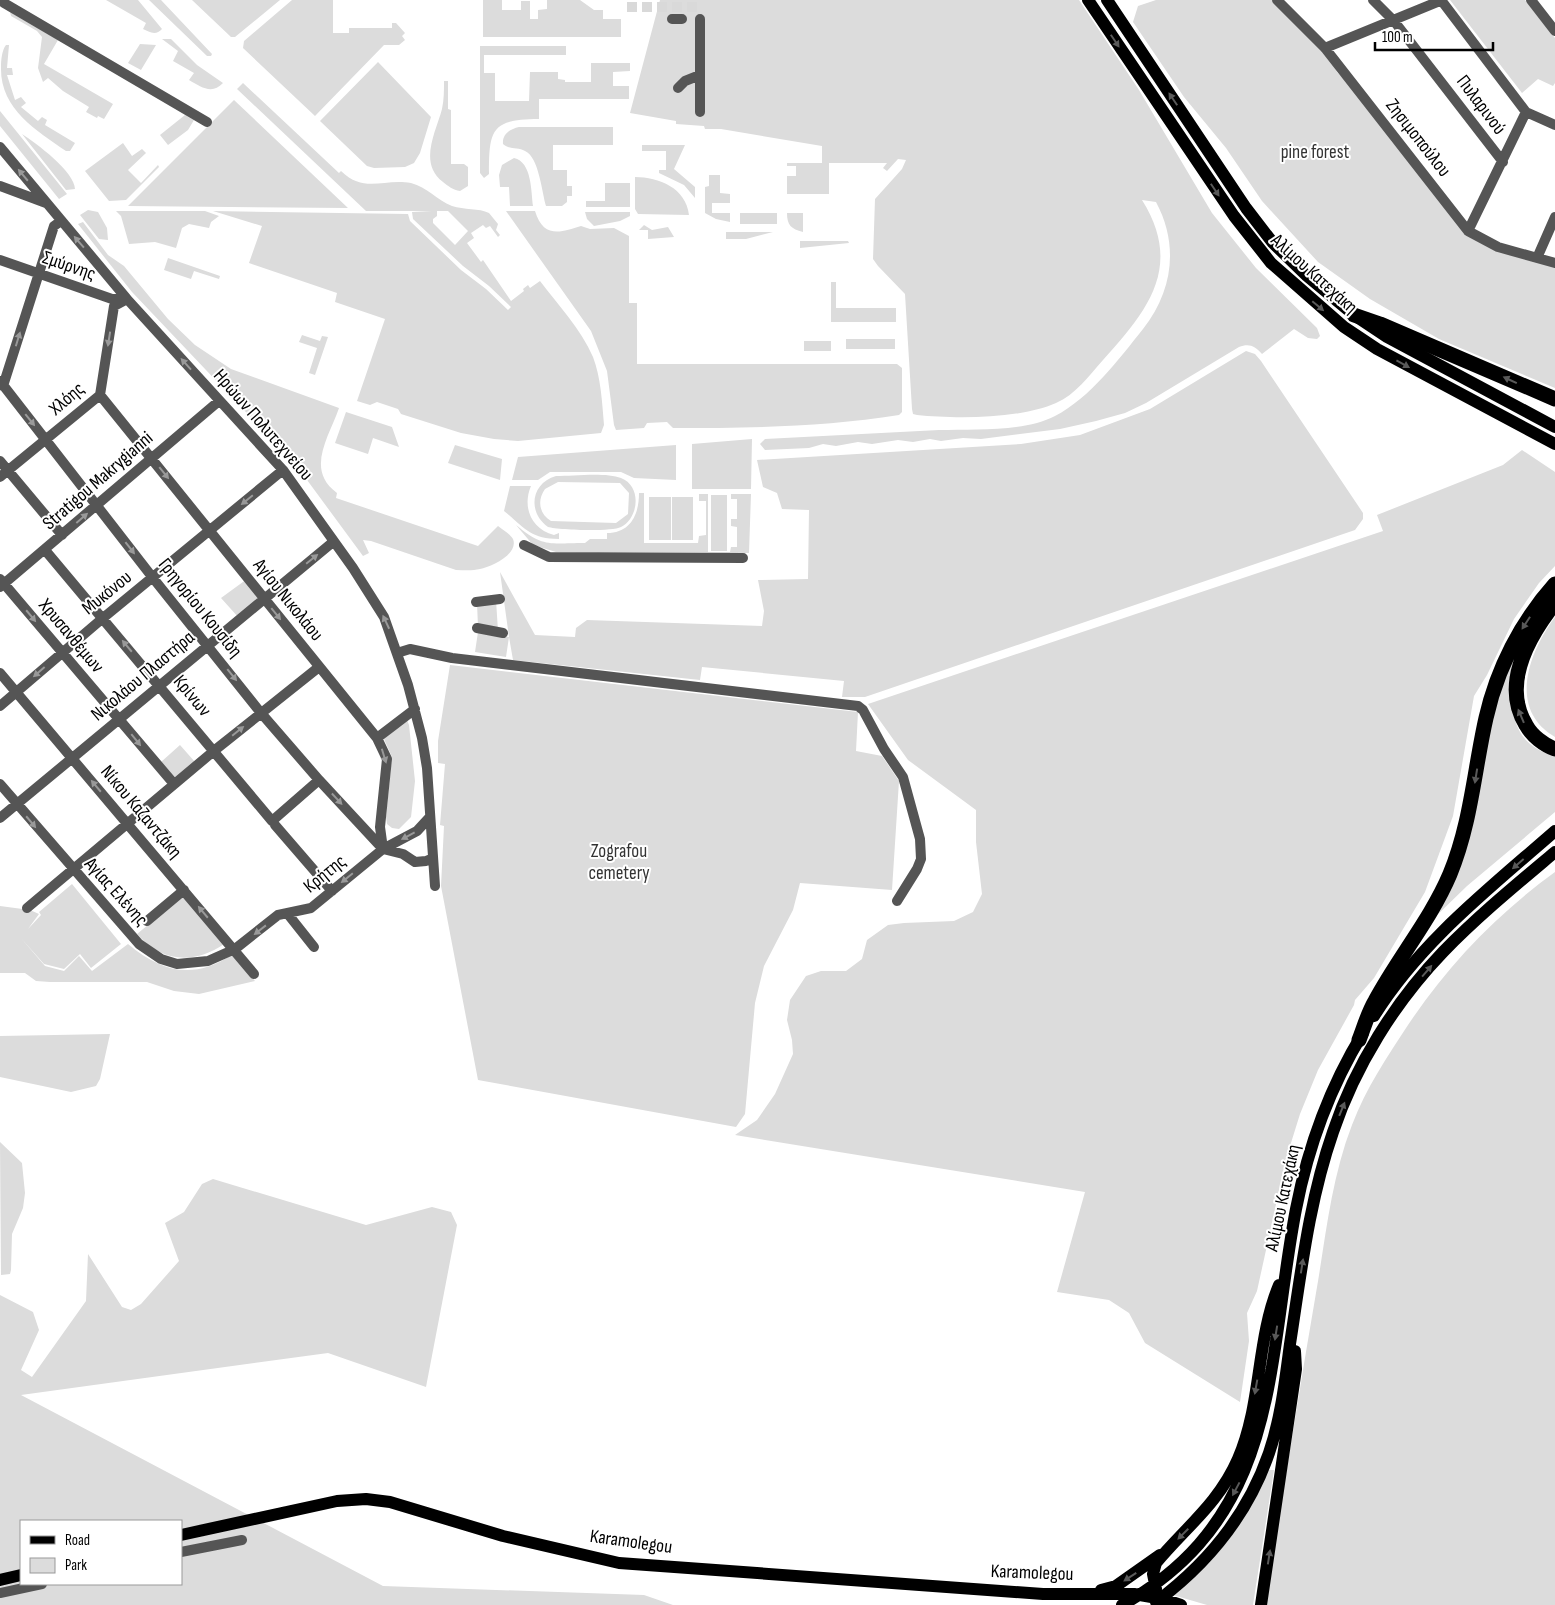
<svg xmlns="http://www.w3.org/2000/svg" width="1555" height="1605" font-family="'Sofia Sans Condensed',sans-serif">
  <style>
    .green { fill: #dcdcdc; fill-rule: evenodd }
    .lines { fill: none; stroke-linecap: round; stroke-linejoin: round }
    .minor-tunnel { stroke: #d9d9d9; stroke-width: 10; stroke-dasharray: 10 5; stroke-linecap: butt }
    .minor { stroke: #555; stroke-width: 10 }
    .major { stroke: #000; stroke-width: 12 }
    .highway { stroke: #000; stroke-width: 15 }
    .oneway { fill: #595959 }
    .oneway2 { fill: #999 }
    .labels { text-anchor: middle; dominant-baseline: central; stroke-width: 4; stroke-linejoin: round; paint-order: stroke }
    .street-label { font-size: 19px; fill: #000; stroke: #fff }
    .park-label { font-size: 19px; fill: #333; stroke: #fff }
  </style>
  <rect width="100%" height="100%" fill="#fff"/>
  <path class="green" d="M106,0H138L162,29C156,36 149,32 143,29L146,23Z
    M149,0H161L212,54L211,56H207Z
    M192,0H280L235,37H231Z
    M292,0H333V33H349V28H392V23H396L405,33L402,36L405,40L399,45H384L315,116L243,48L244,41Z
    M483,0H502V10H521V1H530V19H538V10L547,9V0H580L594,10H603V19H621V37H483Z
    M660,0H1079L1139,90L1212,213L1256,268L1317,328L1320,336L1317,339L1308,338L1294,329L1262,354C1255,346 1249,343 1239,347L1146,403L1125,413L1096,421L1060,429L981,439L963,438L941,441L930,439L913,442L898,440L872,444L858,442L836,446L823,444L809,448L765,450L760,444L765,439C823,436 881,433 939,430C973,429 1025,432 1055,416C1090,398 1119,359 1143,329C1173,291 1179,245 1156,202L1142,200C1184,267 1147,311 1103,360C1089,376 1075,395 1056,403C1020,419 956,419 917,415L913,414L912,409L905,294L878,266L873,259L875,199L902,169L906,160L898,159L887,171L883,168L887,163H829V194H787V176H796V166H787V163H822V146L721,129H705L704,126L676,124V121L630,113Z
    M1156,0H1276L1326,48L1337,72L1371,107L1392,142L1431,183L1460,220L1498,247L1555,267V388L1439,339L1370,299L1318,262L1262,201L1226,148L1184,97L1133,22L1138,6Z
    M1450,0H1525L1555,38V83L1553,86L1538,79L1522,93Z
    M10,12L58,40L44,64L113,104L104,119L98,116L97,118L86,112L89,107L63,91L48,78L43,82L38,68L42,37L37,31L11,16Z
    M162,39H171L197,65L223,83C212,95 201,87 189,80L194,73L173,61L178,51Z
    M140,44L156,45L141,70L128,63Z
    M6,45H9L7,68H12L13,75H7L15,100L21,97L26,103L21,107L38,121L42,117L47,120L45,125L75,143L70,151H66C36,130 0,109 1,67C1,60 2,50 6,45Z
    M480,46H566V55H484V73H495V101H529L530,72H558V79L565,80V82H591V63H630V71L613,72V86H629V99H539V119C491,119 489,130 489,174L484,178L480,173Z
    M378,62L431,117L420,153L414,163L405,167L374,168L367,166L320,121Z
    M444,81H448V109L451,110V164H464L468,167V186L460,191C453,190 448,186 443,182C418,163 436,132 442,109C444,100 444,90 444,81Z
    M243,83L339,173L341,171C365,194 383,178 411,183C427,187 437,200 452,206C464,210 479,208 489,213L498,224L496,230L500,235L498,237L490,226L486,228L483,225L471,233L474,238L467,243L481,262L483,260L511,301L524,291L523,289L528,285L530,288L540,281C558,305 581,329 593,357C601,378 602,402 604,425L601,433L518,441L494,439L461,433L401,414L398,409L377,402L370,405L357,401L385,319L335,302L337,293L249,263L262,226L213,211L408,214L410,221L461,270L486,289L508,310L511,307L489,286L463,266L413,219L412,212L432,211H366L237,89ZM437,211H448L468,231L455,245L433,223V219L437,216Z
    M234,100L348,208L128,206Z
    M0,111L67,194L59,199L0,126Z
    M185,115L194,120L188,130L168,145L160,135Z
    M519,127H613V145H553V170H567V186H572V196H567V202L562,206H546C542,193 539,157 525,151C518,147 509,150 503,144C502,134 510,129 519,127Z
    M22,134C36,143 75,172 75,189L66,190Z
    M123,143L132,156L142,149L146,153L128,170L141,183L158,165L159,167L126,200L109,201L85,171Z
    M642,145H685L674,169L695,187V198L684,185L659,173V170H666V151H642Z
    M514,158C532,162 531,191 533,206H510L509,187H500L499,175L502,165Z
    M709,175H720V193L730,194V203H712V213H730V222L716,219L705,213V187L709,186Z
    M635,177C659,177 686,188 689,215L638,214L635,209Z
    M605,183H630V207H586V201H605Z
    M88,210L98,212L107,228L108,240L99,239L80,215Z
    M116,211H205L219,216L211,222L209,228L189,224L182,228L176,248L155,242L129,244L121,216Z
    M506,211H535C543,238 560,233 581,226L590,229L614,228L629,236V303H637V364H897L902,368V412L899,415C825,427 749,428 673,428L667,422L647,423L644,428L616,430L614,425L607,371L591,331Z
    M585,212H630V216L620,221L594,226L587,219Z
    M740,213H777V224H740Z
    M787,213H803V232C791,229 787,225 787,213Z
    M83,222L108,255L124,266L168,319L195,345L231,369L339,408C329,437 305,470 337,493L336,498L478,546L498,526C503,530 510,534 513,539C519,554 491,567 480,569C472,571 464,570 456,570L371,541L363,540L369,553L363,556L296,465L132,292L78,224Z
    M644,225L652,230L668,227L674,237L648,239V230H639Z
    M726,232H773L746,239H726Z
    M800,241H848L849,243L800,248Z
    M168,258L220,276L219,279L194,271L191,279L164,270Z
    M831,282H836V308H896V322H831Z
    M302,335L320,341L322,336L328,337L315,375L309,373L317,348L299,342Z
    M846,339H895V349H846Z
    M804,341H831V351H804Z
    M1246,351L1255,354L1261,361L1363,513V519L1355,530L865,697H842L844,681L702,667L700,680L513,660L509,637L506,657L475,652L478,632L509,637L500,572L535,635L575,637L576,628L587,620L762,626L764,611L758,580L808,579L809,510L782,509L777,493L763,487L757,460L1021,444L1080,435L1150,409Z
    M346,412L392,427L399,447L373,438L368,454L335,443Z
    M752,439L751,489H692V444Z
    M455,445L502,459L500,480L448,463Z
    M676,445V480L634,478L621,472H550L538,480H512L518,457Z
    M1522,450L1555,472V566L1539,583L1514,619L1487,675L1474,696L1453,816L1425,892L1374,978L1355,1000L1354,1005L1318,1070L1300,1114L1286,1159L1257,1291L1247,1313L1249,1341L1240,1402L1145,1343L1129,1313L1109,1300L1057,1292L1085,1192L735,1135L757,1120L775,1094L793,1054L792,1040L787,1020L790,1000L806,976L821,971H846L862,959L867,940L888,925L904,923L954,921L973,912L982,894L976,842V810L908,760L868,704L1383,531L1377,515L1503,465Z
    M556,476C573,476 606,472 621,478C642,486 639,518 621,527C611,532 559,530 548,527C527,512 531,483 556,476ZM558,482L620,483L629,493L628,514L616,523L551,521C539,514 537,500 545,489Z
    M510,486H531C522,507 531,529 554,535L559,533V539C530,539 525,528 504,511Z
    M639,493H644V543H698L699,536L706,535V501H699V494H708V552H730L731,547H737V527L731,526V519H737V499H731V494H751L749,553L556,552L533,545L516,525C544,548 549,543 585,543L590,539H607V533C631,533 639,514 639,493Z
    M711,495H727V551H711Z
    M649,497H671V540H649Z
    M672,497H693V540H672Z
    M247,579L262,598L239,618L221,598Z
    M496,600L498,631L478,627L477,603Z
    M1555,617V737C1507,709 1529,652 1555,617Z
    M1519,641C1513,685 1497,741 1555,756V812L1467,886L1430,922L1494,704Z
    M450,665L858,712L856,751L882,756L899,781L892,890L800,883L793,910L764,966L755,1003L745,1114L736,1127L478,1080L441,886L444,826L440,825L445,764L438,763V741Z
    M407,720L409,725L415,781L411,817L399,829L392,828L387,824L386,817L392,757L384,739Z
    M180,745L195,762L175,779L161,762Z
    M1555,872V1605H1265C1282,1501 1298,1397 1316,1293C1326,1236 1331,1179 1352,1125C1366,1088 1387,1057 1408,1025C1449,964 1496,915 1555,872Z
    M72,884L121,944L91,968L80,954L64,969L44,964L20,937L45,966L64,971L79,956L92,971L128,944C163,973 194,980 233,954L255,981L199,994L174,991L147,982H50L36,981L25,973H0V906L30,910L39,914L28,929L41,915L39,912Z
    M183,896L224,944C194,965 161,962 137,934Z
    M110,1034L100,1079L96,1086L71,1092L0,1077V1036Z
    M0,1142L22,1163L25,1193L23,1208L12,1234L11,1270L10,1274L1,1275Z
    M213,1179L366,1225L432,1207L451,1212L457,1225L426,1387L328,1353L21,1395L383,1586L644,1595L673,1605H0V1295L33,1312L39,1330L21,1370L32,1377L86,1301L88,1254L122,1307L131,1310L141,1304L179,1261L165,1223L184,1212L202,1184ZM21,1521H181V1584H21Z
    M1268,1470H1274L1253,1605H1207L1173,1595C1222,1554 1242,1528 1268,1470Z"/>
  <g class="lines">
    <path class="minor-tunnel" d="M627,7H699"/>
    <path class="minor" d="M1277,0L1325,48L1468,231L1498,247L1555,263
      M1373,0L1394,21L1503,162
      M1441,0L1526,112L1555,125
      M1531,0L1555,31
      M4,3L207,122
      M672,19H682
      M1325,48L1442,0
      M700,75V112
      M678,88L685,81L700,75V19
      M0,147L127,299L283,470L353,568L384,617L408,685L422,738L427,768L435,886
      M0,186L46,203
      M1468,231L1526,112
      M1537,258L1555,217
      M0,260L112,299H124
      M0,381L153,578L261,713L319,780L383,849L403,854L415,862L426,861L433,858
      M3,386L54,226L61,221
      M100,395L377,738L387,759L380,827L383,849
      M0,461L62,535
      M0,477L100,395L114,306L127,299
      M524,545L549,557L743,558
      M45,550L272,821L319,780
      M0,579L174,784
      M0,587L219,401
      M476,602L500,599
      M477,628L503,633
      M397,653L410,649L452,658L858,706L863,710L884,749L903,777L920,839L921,859L917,869L897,901
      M0,673L254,974
      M0,706L103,618L283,470
      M377,738L415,709
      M0,784L139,944L161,959L177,964L208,961L235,949L278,915L311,908L383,849L417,831L429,818
      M0,818L333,542
      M275,825L332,891
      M27,908L215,750L319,667
      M287,913L314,947
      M147,921L184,890
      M181,1552L242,1540
      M0,1593L42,1584"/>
    <path class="major" d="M1088,0L1234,216L1271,263L1344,327L1377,349L1555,444
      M1107,0L1246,208L1273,243L1307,276L1354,315L1387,337L1555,427
      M1374,1016C1420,942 1490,888 1555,831
      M181,1535L337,1501L366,1499L390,1502L503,1536L619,1563L1043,1594H1134L1163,1599L1181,1605
      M0,1580L21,1575
      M1156,1589L1153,1574L1156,1563C1185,1528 1219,1503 1238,1459C1262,1404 1256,1340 1279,1285
      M1101,1590L1116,1586L1160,1555
      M1156,1602C1207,1564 1248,1514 1269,1453C1281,1418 1285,1381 1290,1344C1301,1273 1309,1201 1333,1132C1355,1066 1395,1002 1443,952C1478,916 1517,884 1555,852
      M1122,1605C1282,1516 1266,1364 1296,1209C1308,1147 1330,1087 1363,1033
      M1261,1605L1296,1369L1295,1351"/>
    <path class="highway" d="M1354,315L1380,324L1555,399
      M1555,603C1529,636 1501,684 1526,725C1532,736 1544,745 1555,749
      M1359,1040C1364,1027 1368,1013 1375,1001C1398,958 1431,919 1450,874C1471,823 1474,771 1486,718C1497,669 1521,622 1555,584"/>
  </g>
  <defs><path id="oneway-solid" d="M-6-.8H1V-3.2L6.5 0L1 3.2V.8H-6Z" transform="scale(1.25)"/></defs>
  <g class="oneway">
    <use href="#oneway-solid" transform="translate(1115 41) rotate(56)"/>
    <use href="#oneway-solid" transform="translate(1173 99) rotate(-124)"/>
    <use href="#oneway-solid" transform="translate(1215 190) rotate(56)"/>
    <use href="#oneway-solid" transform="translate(1318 306) rotate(40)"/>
    <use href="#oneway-solid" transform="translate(1403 364) rotate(29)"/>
    <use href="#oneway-solid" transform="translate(1510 380) rotate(-155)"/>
    <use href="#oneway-solid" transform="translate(1526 623) rotate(123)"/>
    <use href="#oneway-solid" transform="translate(1521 716) rotate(-113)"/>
    <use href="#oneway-solid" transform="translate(1476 776) rotate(99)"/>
    <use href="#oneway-solid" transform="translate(1518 864) rotate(139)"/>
    <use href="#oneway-solid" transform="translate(1427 971) rotate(-49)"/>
    <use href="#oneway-solid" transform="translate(1342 1109) rotate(-68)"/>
    <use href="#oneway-solid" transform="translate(1302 1266) rotate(-81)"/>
    <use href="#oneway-solid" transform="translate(1276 1333) rotate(99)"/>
    <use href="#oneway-solid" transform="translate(1256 1387) rotate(100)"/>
    <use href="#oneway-solid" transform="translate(1236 1489) rotate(118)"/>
    <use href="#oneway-solid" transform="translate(1183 1534) rotate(135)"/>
    <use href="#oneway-solid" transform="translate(1269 1557) rotate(-81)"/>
    <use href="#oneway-solid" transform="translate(1130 1577) rotate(147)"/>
  </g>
  <g class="oneway2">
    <use href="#oneway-solid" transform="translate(23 175) rotate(-130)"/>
    <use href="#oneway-solid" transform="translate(79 242) rotate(-131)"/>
    <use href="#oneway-solid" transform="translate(18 339) rotate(-73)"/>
    <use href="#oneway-solid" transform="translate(109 339) rotate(99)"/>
    <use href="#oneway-solid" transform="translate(186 364) rotate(-132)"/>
    <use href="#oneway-solid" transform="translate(30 420) rotate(51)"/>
    <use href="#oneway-solid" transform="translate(164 473) rotate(51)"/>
    <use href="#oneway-solid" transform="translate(247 500) rotate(141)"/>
    <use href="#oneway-solid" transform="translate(82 518) rotate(-41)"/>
    <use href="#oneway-solid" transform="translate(130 548) rotate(52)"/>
    <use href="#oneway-solid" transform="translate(312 559) rotate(-39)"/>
    <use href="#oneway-solid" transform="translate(276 614) rotate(51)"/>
    <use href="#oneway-solid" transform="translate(31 616) rotate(50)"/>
    <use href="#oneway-solid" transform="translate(386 622) rotate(-115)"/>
    <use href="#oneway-solid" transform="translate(127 646) rotate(-130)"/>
    <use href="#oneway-solid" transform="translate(39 672) rotate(139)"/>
    <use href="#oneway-solid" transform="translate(232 675) rotate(51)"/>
    <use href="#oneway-solid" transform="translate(238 731) rotate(-39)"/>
    <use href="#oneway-solid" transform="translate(136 740) rotate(51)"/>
    <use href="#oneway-solid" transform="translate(384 756) rotate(73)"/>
    <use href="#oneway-solid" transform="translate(96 786) rotate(-130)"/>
    <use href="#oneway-solid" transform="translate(337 799) rotate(47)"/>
    <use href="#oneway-solid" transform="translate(31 822) rotate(50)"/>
    <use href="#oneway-solid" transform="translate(408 836) rotate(152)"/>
    <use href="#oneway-solid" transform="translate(347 878) rotate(141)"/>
    <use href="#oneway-solid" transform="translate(203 912) rotate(-130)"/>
    <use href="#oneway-solid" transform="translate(260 930) rotate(142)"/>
  </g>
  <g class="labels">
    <g class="street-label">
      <text transform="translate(1481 105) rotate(53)">Πυλαρινού</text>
      <text transform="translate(1418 138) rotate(52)">Ζησιμοπούλου</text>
      <text transform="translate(69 266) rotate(19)">Σμύρνης</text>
      <text transform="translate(1314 274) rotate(42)">Αλίμου Κατεχάκη</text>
      <text transform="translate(67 399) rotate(-41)">Χλόης</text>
      <text transform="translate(263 425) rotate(49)">Ηρώων Πολυτεχνείου</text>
      <text transform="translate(98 481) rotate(-41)">Stratigou Makrygianni</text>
      <text transform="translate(107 593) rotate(-39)">Μυκόνου</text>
      <text transform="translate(288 600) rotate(51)">Αγίου Νικολάου</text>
      <text transform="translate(200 608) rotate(51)">Γρηγορίου Κουσίδη</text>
      <text transform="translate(71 636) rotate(50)">Χρυσανθέμων</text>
      <text transform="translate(143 676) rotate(-40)">Νικολάου Πλαστήρα</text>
      <text transform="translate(192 696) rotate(50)">Κρίνων</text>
      <text transform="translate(141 812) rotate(50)">Νίκου Καζαντζάκη</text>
      <text transform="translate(325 874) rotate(-39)">Κρήτης</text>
      <text transform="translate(116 892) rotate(48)">Αγίας Ελένης</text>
      <text transform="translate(1283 1198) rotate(-78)">Αλίμου Κατεχάκη</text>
      <text transform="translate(631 1542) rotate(8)">Karamolegou</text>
      <text transform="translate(1032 1573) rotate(2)">Karamolegou</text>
    </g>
    <g class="park-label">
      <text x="1315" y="152">pine forest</text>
      <text x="619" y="851">Zografou<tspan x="619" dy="22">cemetery</tspan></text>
    </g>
  </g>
  <rect x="20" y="1520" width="162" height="65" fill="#ffffff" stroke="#999999"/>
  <rect x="30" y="1536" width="25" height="8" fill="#000000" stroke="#999999"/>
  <text x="65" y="1545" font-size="15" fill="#000000">Road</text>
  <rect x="30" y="1558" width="25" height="15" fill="#dcdcdc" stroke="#999999"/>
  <text x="65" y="1570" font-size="15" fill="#000000">Park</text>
  <path d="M1375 42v8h118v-8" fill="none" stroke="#000000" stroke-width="2.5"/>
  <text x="1382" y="42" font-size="15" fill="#000000" stroke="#ffffff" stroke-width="4" paint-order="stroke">100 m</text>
</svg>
